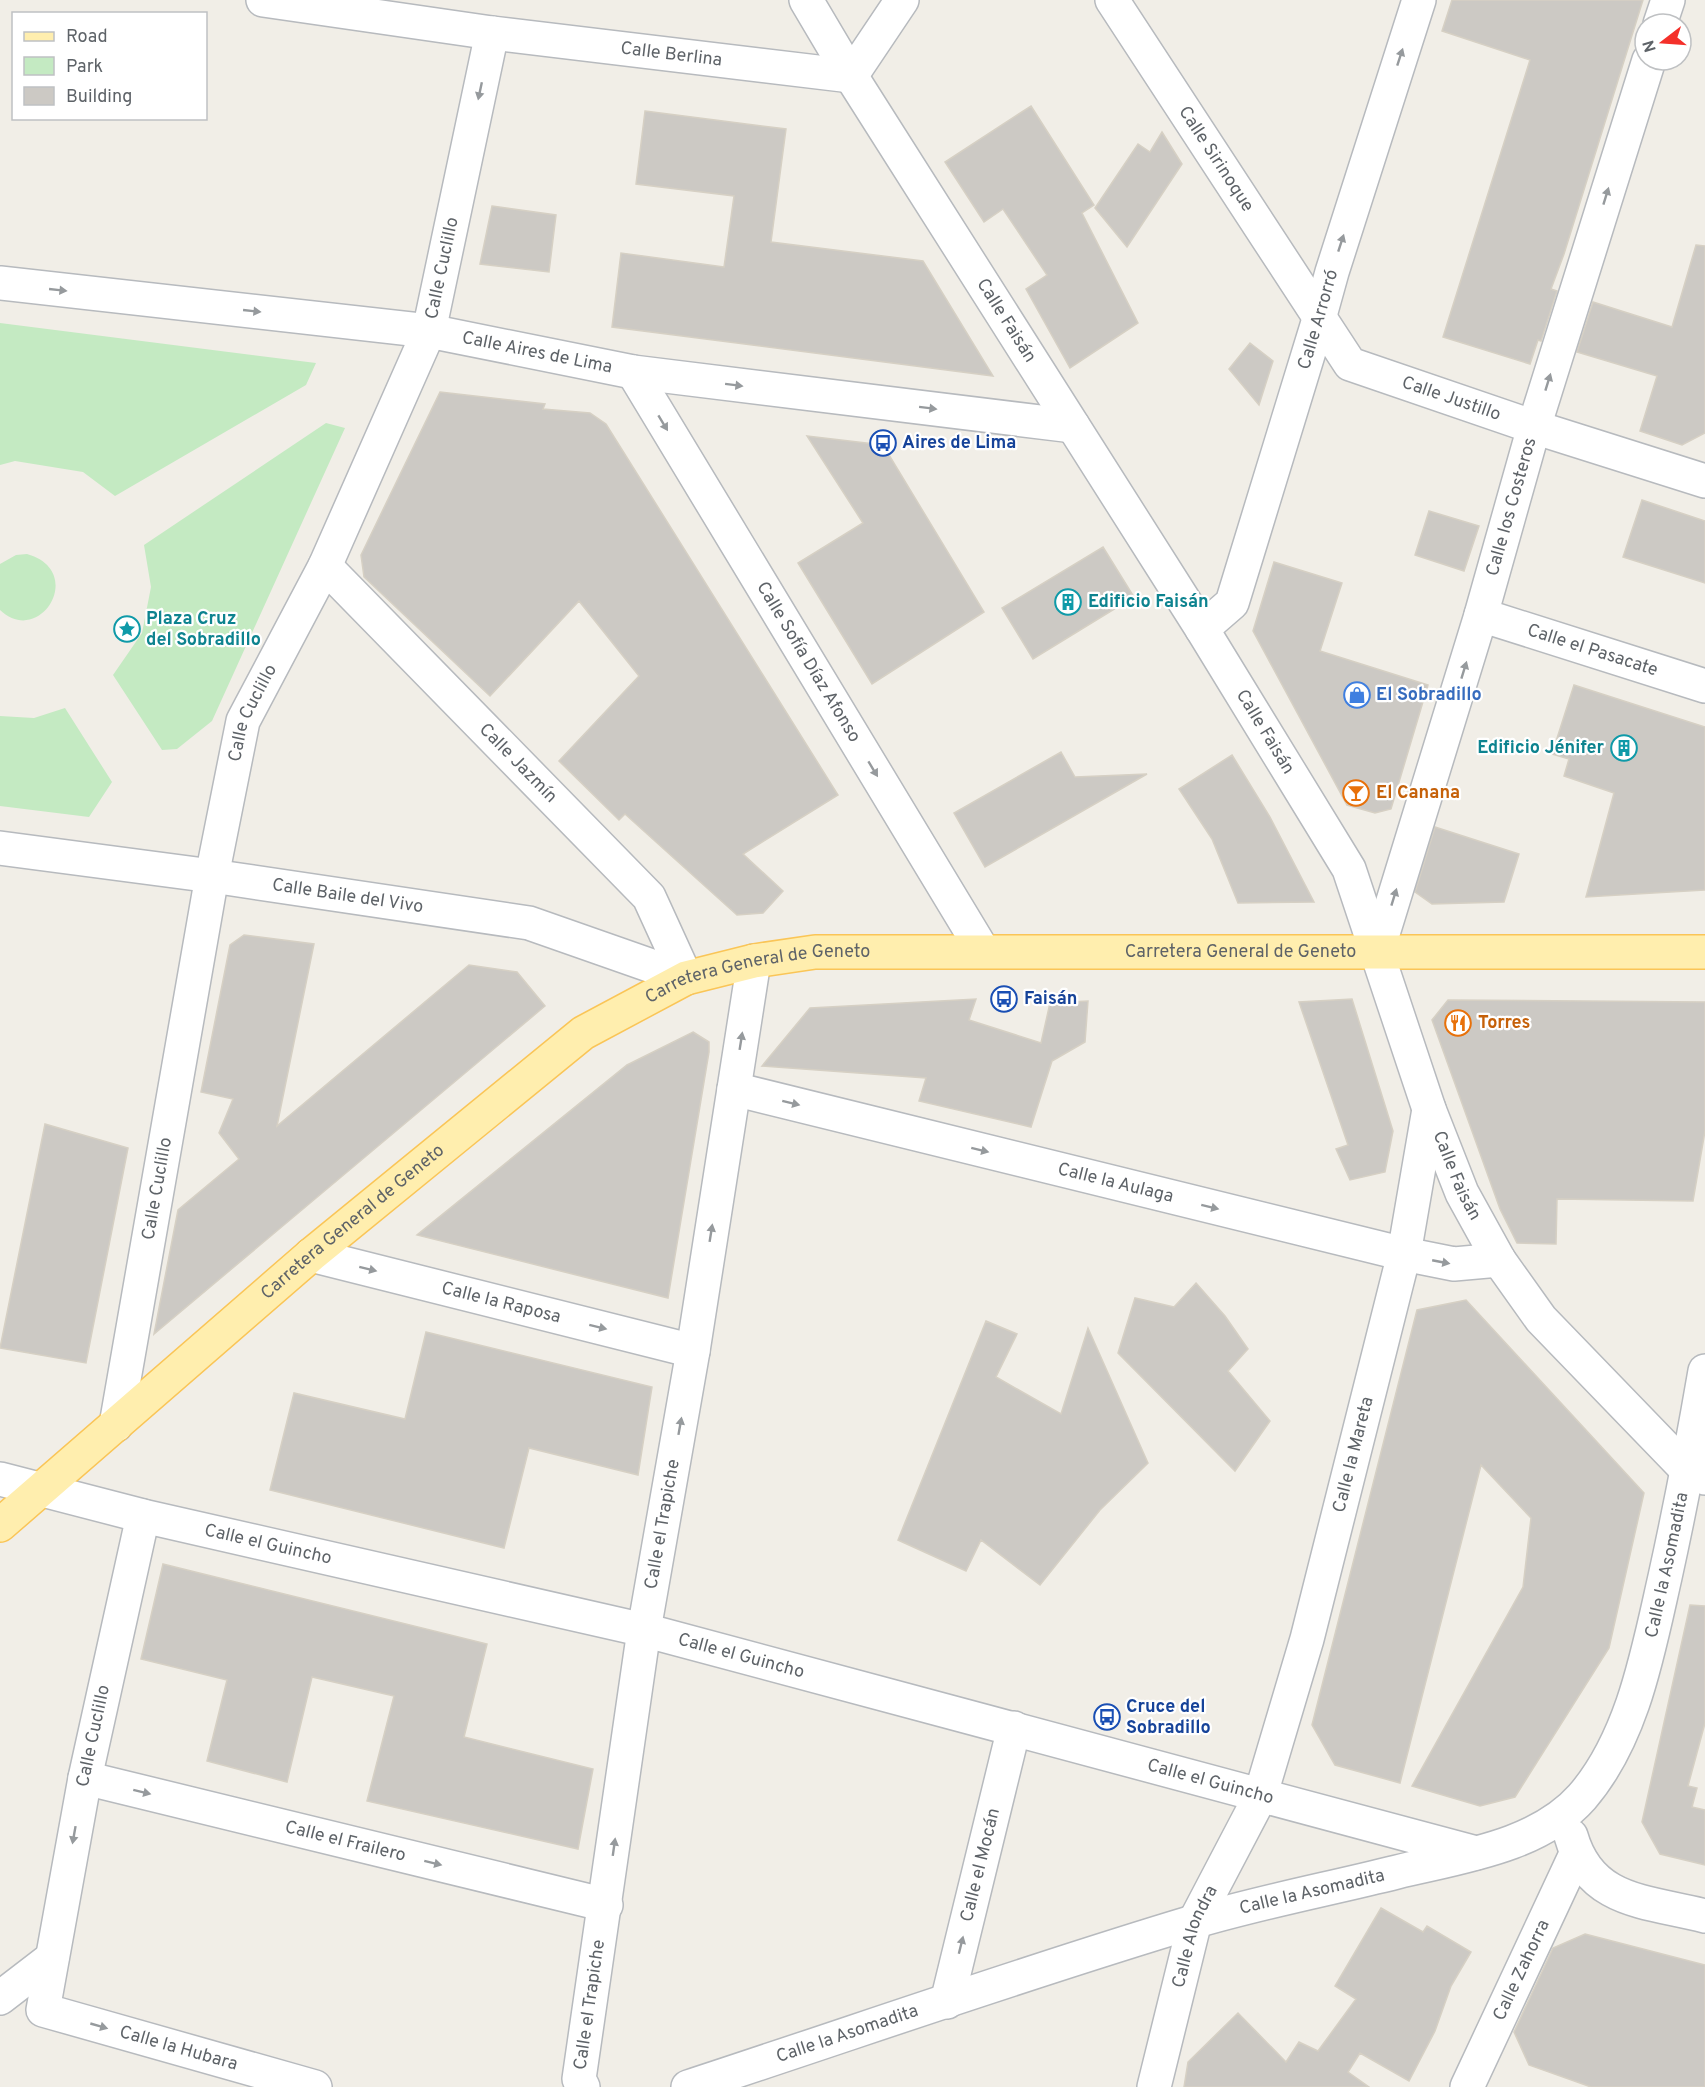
<svg xmlns="http://www.w3.org/2000/svg" width="1705" height="2087" font-family="Overpass,sans-serif">
  <style>
    .green { fill: #c4eac2 }
    .building { fill: #ccc9c4; stroke: #d6d0c4; stroke-width: 1.5 }
    .lines { fill: none; stroke-linecap: round; stroke-linejoin: round }
    .minor-casing { stroke: #b7babe; stroke-width: 36 }
    .major-casing { stroke: #fac557; stroke-width: 36 }
    .minor { stroke: #fff; stroke-width: 33 }
    .major { stroke: #ffeeae; stroke-width: 33 }
    .oneway { fill: #969a9d }
    .labels { text-anchor: middle; dominant-baseline: central; stroke-width: 4.5; stroke-linejoin: round; paint-order: stroke }
    .street-label { font-size: 18px; fill: #5e6368; stroke: #fff }
    .transit-label { font-size: 18px; font-weight: bold; fill: #164399; stroke: #fff; text-anchor: start }
    .culture-label { font-size: 18px; font-weight: bold; fill: #0d838f; stroke: #fff; text-anchor: start }
    .shop-label { font-size: 18px; font-weight: bold; fill: #366cbe; stroke: #fff; text-anchor: start }
    .food-label { font-size: 18px; font-weight: bold; fill: #c56008; stroke: #fff; text-anchor: start }
  </style>
  <rect width="100%" height="100%" fill="#f1eee7"/>
  <path class="green" d="M0,323L316,363L306,385L115,496L83,472L15,461L0,465Z
    M326,423L345,428L212,721L177,749L162,750L113,675L142,633L151,587L144,545Z
    M27,554C87,571 40,648 0,610V564L16,555Z
    M65,708L112,782L89,817L0,806V716L34,718Z"/>
  <path class="building" d="M1452,0H1643L1564,254L1551,289L1557,291L1541,341L1538,340L1530,364L1443,337L1530,60L1442,31Z
    M1031,106L1094,205L1082,213L1138,323L1070,368L1026,289L1047,275L1003,209L984,222L945,162Z
    M645,111L786,129L771,242L923,261L993,376L612,327L621,253L724,267L734,196L636,184Z
    M1162,132L1182,164L1127,247L1095,208L1138,144L1150,152Z
    M492,206L556,215L549,272L480,264Z
    M1696,245L1705,246V433L1682,445L1640,431L1657,376L1577,352L1593,302L1672,327Z
    M1250,343L1273,361L1259,405L1229,369Z
    M440,392L545,404L543,409L590,413L606,424L838,795L743,854L783,891L763,913L737,915L625,814L619,820L559,761L639,676L579,601L490,696L364,577L361,555Z
    M807,436L883,445L984,612L872,684L798,563L863,523Z
    M1642,500L1705,521V583L1623,557Z
    M1429,511L1479,526L1464,571L1415,555Z
    M1103,547L1134,597L1033,659L1002,608Z
    M1274,562L1342,583L1320,651L1428,685L1391,809L1375,813L1347,805L1253,631Z
    M1574,685L1705,727V890L1586,897L1614,793L1564,776L1569,759L1552,754Z
    M1061,752L1075,777L1147,774L985,867L954,813Z
    M1232,755L1270,817L1314,902L1238,903L1212,839L1179,789Z
    M1435,827L1519,854L1504,902L1432,904L1415,892Z
    M244,935L314,944L277,1126L469,965L517,972L545,1006L154,1334L178,1210L239,1159L219,1133L233,1099L201,1092L230,945Z
    M976,999L969,1020L1041,1043L1050,1003L1088,1001L1085,1042L1052,1061L1031,1127L919,1101L926,1078L762,1066L810,1008Z
    M1352,999L1393,1131L1385,1172L1350,1180L1336,1149L1348,1145L1299,1002Z
    M1448,1000L1705,1002V1131L1693,1201L1557,1199L1556,1244L1517,1243L1500,1209L1432,1020Z
    M693,1032L709,1042V1052L668,1298L417,1235L627,1065Z
    M45,1124L128,1148L86,1363L0,1348Z
    M1196,1283L1225,1316L1248,1349L1228,1371L1270,1421L1235,1471L1118,1353L1135,1298L1174,1307Z
    M1466,1300L1644,1493L1609,1648L1515,1797L1480,1806L1412,1786L1523,1587L1531,1518L1481,1465L1400,1783L1335,1765L1312,1725L1417,1310Z
    M986,1321L1017,1334L996,1377L1061,1414L1088,1328L1148,1463L1100,1510L1040,1585L981,1540L966,1571L898,1540Z
    M426,1332L652,1387L638,1475L529,1448L504,1548L270,1490L294,1393L405,1419Z
    M163,1564L487,1644L464,1737L593,1769L578,1849L367,1801L394,1696L312,1677L287,1782L207,1761L227,1680L141,1659Z
    M1690,1605L1705,1606V1723L1688,1786L1697,1788L1692,1807L1705,1810V1865L1660,1854L1642,1822Z
    M1381,1908L1423,1932L1427,1926L1471,1952L1451,1986L1435,2031L1409,2081L1360,2053L1348,2072L1369,2087H1184L1188,2062L1238,2013L1286,2062L1299,2042L1318,2051L1356,1999L1335,1986Z
    M1585,1934L1705,1965V2087H1591L1529,2065L1514,2032L1553,1948Z"/>
  <g class="lines">
    <g class="minor-casing">
      <g id="minor">
        <path id="s1" d="M263,0L492,33L851,76"/>
        <path id="s2" d="M806,0L851,76L1202,629L1349,869L1429,1109L1462,1193L1499,1260L1541,1319L1688,1471L1705,1478"/>
        <path id="s3" d="M1112,0L1350,364L1534,427L1705,481"/>
        <path d="M1660,24L1668,0"/>
        <path d="M851,76L902,0"/>
        <path id="s4" d="M0,283L429,331L633,372L1073,426"/>
        <path id="s5" d="M633,372L983,951"/>
        <path id="s6" d="M325,566L649,897L686,978"/>
        <path id="s7" d="M1481,615L1705,686"/>
        <path id="s8" d="M1202,629L1232,603L1319,319L1332,272L1419,0"/>
        <path id="s9" d="M0,848L212,876L529,923L686,978"/>
        <path id="s10" d="M1377,953L1481,615L1534,427L1649,60"/>
        <path id="s11" d="M734,1089L1404,1254L1454,1264L1499,1260"/>
        <path id="s12" d="M311,1255L693,1351"/>
        <path id="s13" d="M116,1425L212,876L243,721L325,566L429,331L492,33"/>
        <path id="s14" d="M0,1479L143,1516L644,1630L1476,1853"/>
        <path id="s15" d="M143,1516L85,1778L43,2010L315,2087"/>
        <path id="s16" d="M85,1778L606,1905"/>
        <path d="M1571,1836C1590,1903 1646,1901 1705,1916"/>
        <path d="M0,1998L52,1958"/>
        <path id="s17" d="M947,2002L1014,1728"/>
        <path id="s18" d="M583,2087L579,2079L644,1630L693,1351L754,961"/>
        <path id="s19" d="M688,2087C856,2032 1023,1973 1193,1922C1260,1902 1329,1889 1397,1872C1458,1857 1538,1847 1582,1797C1633,1738 1648,1652 1665,1577C1680,1509 1693,1441 1705,1371"/>
        <path id="s20" d="M1154,2087L1195,1921L1260,1797L1307,1639L1404,1254L1429,1109"/>
        <path id="s21" d="M1467,2087L1576,1854"/>
      </g>
    </g>
    <g class="major-casing">
      <g id="major">
        <path id="s22" d="M0,1525L311,1255L583,1033L686,978L754,961L815,952H1705"/>
      </g>
    </g>
    <use href="#minor" class="minor"/>
    <use href="#major" class="major"/>
  </g>
  <defs><path id="oneway-solid" d="M-6-.8H1V-3.2L6.5 0L1 3.2V.8H-6Z" transform="scale(1.5)"/></defs>
  <g class="oneway">
    <use href="#oneway-solid" transform="translate(1400 57) rotate(-72)"/>
    <use href="#oneway-solid" transform="translate(480 91) rotate(102)"/>
    <use href="#oneway-solid" transform="translate(1606 196) rotate(-73)"/>
    <use href="#oneway-solid" transform="translate(1341 243) rotate(-72)"/>
    <use href="#oneway-solid" transform="translate(58 290) rotate(6)"/>
    <use href="#oneway-solid" transform="translate(252 311) rotate(6)"/>
    <use href="#oneway-solid" transform="translate(1548 382) rotate(-73)"/>
    <use href="#oneway-solid" transform="translate(734 385) rotate(7)"/>
    <use href="#oneway-solid" transform="translate(928 408) rotate(7)"/>
    <use href="#oneway-solid" transform="translate(663 423) rotate(59)"/>
    <use href="#oneway-solid" transform="translate(1464 670) rotate(-73)"/>
    <use href="#oneway-solid" transform="translate(873 769) rotate(59)"/>
    <use href="#oneway-solid" transform="translate(1394 897) rotate(-73)"/>
    <use href="#oneway-solid" transform="translate(741 1041) rotate(-81)"/>
    <use href="#oneway-solid" transform="translate(791 1103) rotate(14)"/>
    <use href="#oneway-solid" transform="translate(980 1150) rotate(14)"/>
    <use href="#oneway-solid" transform="translate(1210 1207) rotate(14)"/>
    <use href="#oneway-solid" transform="translate(711 1233) rotate(-81)"/>
    <use href="#oneway-solid" transform="translate(1441 1262) rotate(11)"/>
    <use href="#oneway-solid" transform="translate(368 1269) rotate(14)"/>
    <use href="#oneway-solid" transform="translate(598 1327) rotate(14)"/>
    <use href="#oneway-solid" transform="translate(680 1426) rotate(-80)"/>
    <use href="#oneway-solid" transform="translate(142 1792) rotate(14)"/>
    <use href="#oneway-solid" transform="translate(74 1835) rotate(100)"/>
    <use href="#oneway-solid" transform="translate(614 1847) rotate(-82)"/>
    <use href="#oneway-solid" transform="translate(433 1863) rotate(14)"/>
    <use href="#oneway-solid" transform="translate(961 1945) rotate(-76)"/>
    <use href="#oneway-solid" transform="translate(99 2026) rotate(16)"/>
  </g>
  <defs>
    <g id="bus-ring" transform="scale(1.35)"><circle r="9.5" fill="#fff" stroke="#1a4fb4" stroke-width="1.5"/><path d="M-5-6H5V4H4V6H2V4H-2V6H-4V4H-5ZM-3.5-4V0h7V-4ZM-3.5 1.2v1.5H-2V1.2ZM2 1.2v1.5H3.5V1.2Z" fill="#1a4fb4"/></g>
    <g id="building-ring" transform="scale(1.35)"><circle r="9.5" fill="#fff" stroke="#0f9aa8" stroke-width="1.5"/><path d="M-4-6H4V6H1V3H-1V6H-4ZM-2.5-4.3h1.7v1.8h-1.7ZM.8-4.3h1.7v1.8H.8ZM-2.5-1h1.7V.8h-1.7ZM.8-1h1.7V.8H.8Z" fill="#0f9aa8"/></g>
    <g id="sight-ring" transform="scale(1.35)"><circle r="9.5" fill="#fff" stroke="#0f9aa8" stroke-width="1.5"/><path d="M0-6L1.8-2.2L6-1.7L2.9 1.2L3.7 5.4L0 3.3L-3.7 5.4L-2.9 1.2L-6-1.7L-1.8-2.2Z" fill="#0f9aa8"/></g>
    <g id="shop-ring" transform="scale(1.35)"><circle r="9.5" fill="#fff" stroke="#3f7fe0" stroke-width="1.5"/><path d="M-5-2.5h2.3a2.7 3.5 0 0 1 5.4 0H5L5.5 6h-11ZM-1.5-2.5h3a1.5 2.3 0 0 0-3 0Z" fill="#3f7fe0"/></g>
    <g id="bar-ring" transform="scale(1.35)"><circle r="9.5" fill="#fff" stroke="#e8710a" stroke-width="1.5"/><path d="M-6-5H6L.8 .8V4.5H3.5V6h-7V4.5H-.8V.8Z" fill="#e8710a"/></g>
    <g id="restaurant-ring" transform="scale(1.35)"><circle r="9.5" fill="#fff" stroke="#e8710a" stroke-width="1.5"/><path d="M-5-6h1v4h1v-4h1v4h1v-4h1v5L-1.5 .5V6h-2V.5L-5-1ZM5-6V6H3V1.5H1.5Q1.5-4 5-6Z" fill="#e8710a"/></g>
  </defs>
  <g fill-rule="evenodd">
    <use href="#bus-ring" x="883" y="443"/>
    <use href="#building-ring" x="1068" y="602"/>
    <use href="#sight-ring" x="127" y="629"/>
    <use href="#shop-ring" x="1357" y="695"/>
    <use href="#building-ring" x="1624" y="748"/>
    <use href="#bar-ring" x="1356" y="793"/>
    <use href="#bus-ring" x="1004" y="999"/>
    <use href="#restaurant-ring" x="1458" y="1023"/>
    <use href="#bus-ring" x="1107" y="1717"/>
  </g>
  <g class="labels">
    <g class="street-label">
      <text stroke="none"><textPath href="#s1" startOffset="412">Calle Berlina</textPath></text>
      <text stroke="none"><textPath href="#s3" startOffset="190">Calle Sirinoque</textPath></text>
      <text stroke="none"><textPath href="#s13" startOffset="1212">Calle Cuclillo</textPath></text>
      <text stroke="none"><textPath href="#s8" startOffset="336">Calle Arrorró</textPath></text>
      <text stroke="none"><textPath href="#s2" startOffset="378">Calle Faisán</textPath></text>
      <text stroke="none"><textPath href="#s4" startOffset="542">Calle Aires de Lima</textPath></text>
      <text stroke="none"><textPath href="#s3" startOffset="542">Calle Justillo</textPath></text>
      <text stroke="none"><textPath href="#s10" startOffset="466">Calle los Costeros</textPath></text>
      <text stroke="none"><textPath href="#s7" startOffset="117">Calle el Pasacate</textPath></text>
      <text stroke="none"><textPath href="#s5" startOffset="339">Calle Sofía Díaz Afonso</textPath></text>
      <text stroke="none"><textPath href="#s13" startOffset="726">Calle Cuclillo</textPath></text>
      <text stroke="none"><textPath href="#s2" startOffset="864">Calle Faisán</textPath></text>
      <text stroke="none"><textPath href="#s6" startOffset="276">Calle Jazmín</textPath></text>
      <text stroke="none"><textPath href="#s9" startOffset="351">Calle Baile del Vivo</textPath></text>
      <text stroke="none"><textPath href="#s22" startOffset="1437">Carretera General de Geneto</textPath></text>
      <text stroke="none"><textPath href="#s22" startOffset="951">Carretera General de Geneto</textPath></text>
      <text stroke="none"><textPath href="#s2" startOffset="1350">Calle Faisán</textPath></text>
      <text stroke="none"><textPath href="#s11" startOffset="393">Calle la Aulaga</textPath></text>
      <text stroke="none"><textPath href="#s13" startOffset="240">Calle Cuclillo</textPath></text>
      <text stroke="none"><textPath href="#s22" startOffset="465">Carretera General de Geneto</textPath></text>
      <text stroke="none"><textPath href="#s12" startOffset="196">Calle la Raposa</textPath></text>
      <text stroke="none"><textPath href="#s20" startOffset="666">Calle la Mareta</textPath></text>
      <text stroke="none"><textPath href="#s18" startOffset="570">Calle el Trapiche</textPath></text>
      <text stroke="none"><textPath href="#s14" startOffset="276">Calle el Guincho</textPath></text>
      <text stroke="none"><textPath href="#s19" startOffset="1194">Calle la Asomadita</textPath></text>
      <text stroke="none"><textPath href="#s14" startOffset="762">Calle el Guincho</textPath></text>
      <text transform="translate(94 1736) rotate(-78)">Calle Cuclillo</text>
      <text stroke="none"><textPath href="#s14" startOffset="1248">Calle el Guincho</textPath></text>
      <text stroke="none"><textPath href="#s16" startOffset="268">Calle el Frailero</textPath></text>
      <text stroke="none"><textPath href="#s17" startOffset="141">Calle el Mocán</textPath></text>
      <text stroke="none"><textPath href="#s19" startOffset="654">Calle la Asomadita</textPath></text>
      <text stroke="none"><textPath href="#s20" startOffset="156">Calle Alondra</textPath></text>
      <text stroke="none"><textPath href="#s21" startOffset="129">Calle Zahorra</textPath></text>
      <text stroke="none"><textPath href="#s18" startOffset="84">Calle el Trapiche</textPath></text>
      <text stroke="none"><textPath href="#s19" startOffset="168">Calle la Asomadita</textPath></text>
      <text stroke="none"><textPath href="#s15" startOffset="645">Calle la Hubara</textPath></text>
    </g>
    <g class="transit-label">
      <text x="902" y="443">Aires de Lima</text>
      <text x="1024" y="999">Faisán</text>
      <text x="1126" y="1707">Cruce del<tspan x="1126" dy="21">Sobradillo</tspan></text>
    </g>
    <g class="culture-label">
      <text x="1088" y="602">Edificio Faisán</text>
      <text x="146" y="619">Plaza Cruz<tspan x="146" dy="21">del Sobradillo</tspan></text>
      <text x="1604" y="748" text-anchor="end">Edificio Jénifer</text>
    </g>
    <g class="shop-label">
      <text x="1376" y="695">El Sobradillo</text>
    </g>
    <g class="food-label">
      <text x="1376" y="793">El Canana</text>
      <text x="1478" y="1023">Torres</text>
    </g>
  </g>
  <rect x="12" y="12" width="195" height="108" fill="#ffffff" stroke="#bfc1c3" stroke-width="1.5"/>
  <rect x="24" y="32" width="30" height="9" fill="#ffeeae" stroke="#bfc1c3" stroke-width="1.5"/>
  <text x="66" y="42" font-size="18" fill="#5e6368">Road</text>
  <rect x="24" y="57" width="30" height="18" fill="#c4eac2" stroke="#bfc1c3" stroke-width="1.5"/>
  <text x="66" y="72" font-size="18" fill="#5e6368">Park</text>
  <rect x="24" y="87" width="30" height="18" fill="#ccc9c4" stroke="#bfc1c3" stroke-width="1.5"/>
  <text x="66" y="102" font-size="18" fill="#5e6368">Building</text>
  <g transform="translate(1663 42) rotate(253)"><circle r="28" fill="#ffffff" stroke="#bfc1c3" stroke-width="1.5"/>
  <path d="M0-4.5L10 22L0 15L-10 22Z" fill="#f4302a"/>
  <text y="-9" font-size="16" font-weight="bold" text-anchor="middle" fill="#5e6368">N</text>
  </g>
</svg>
